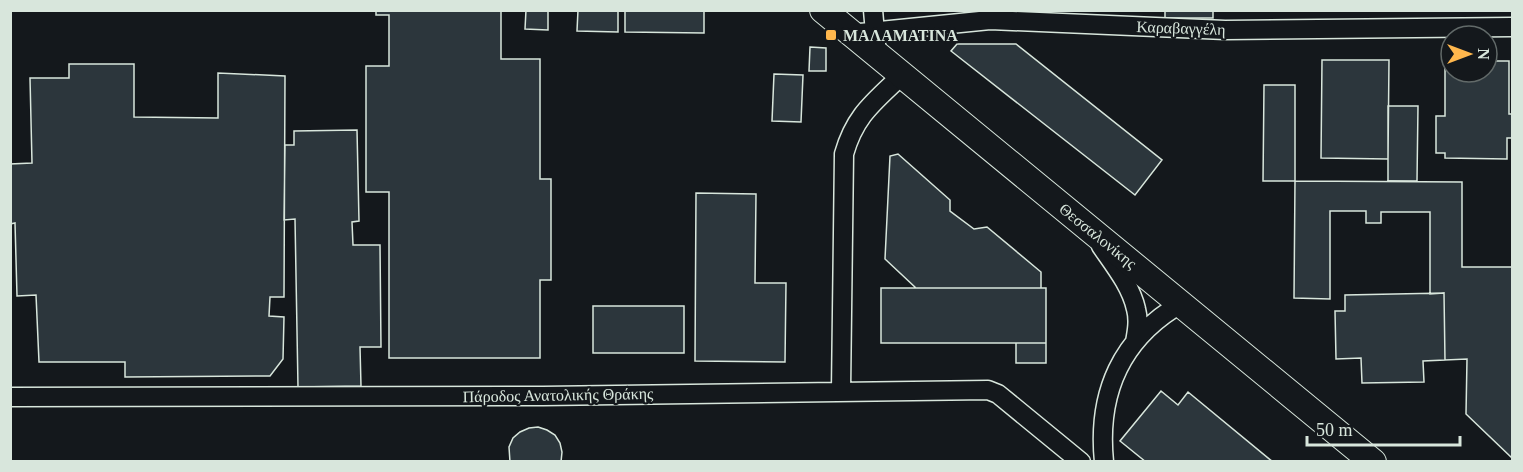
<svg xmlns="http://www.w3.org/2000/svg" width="1523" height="472" font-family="Georgia,serif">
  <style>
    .building { fill: #2c363c; stroke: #d8e6dc; stroke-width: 1.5 }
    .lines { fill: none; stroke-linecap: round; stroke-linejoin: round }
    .street-casing { stroke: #d8e6dc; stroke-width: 21 }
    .secondary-casing { stroke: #d8e6dc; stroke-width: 28 }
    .street { stroke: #14181c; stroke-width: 18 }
    .secondary { stroke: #14181c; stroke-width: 26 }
    .poi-dot { fill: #ffb74d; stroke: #14181c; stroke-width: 2 }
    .labels { text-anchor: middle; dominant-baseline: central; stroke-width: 4.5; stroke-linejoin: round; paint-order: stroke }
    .street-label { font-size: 16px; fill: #d8e6dc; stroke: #14181c }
    .poi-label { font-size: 16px; font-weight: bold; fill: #d8e6dc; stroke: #14181c; text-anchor: start }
  </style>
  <rect width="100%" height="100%" fill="#14181c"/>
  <path class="building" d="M376,10H501V59H540V179H551V280H540V358H389V192H366V66H389V15H376Z
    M526,10H548V30L525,29Z
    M578,10H618V32L577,31Z
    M625,10H704V33L625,32Z
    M1165,10H1213V18H1165Z
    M957,44H1016L1162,160L1135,195L951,51Z
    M810,47L826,48V71H809Z
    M1322,60H1389L1388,159L1321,158Z
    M1445,61H1451V72H1487V61H1509V114H1512V138H1507V159L1445,158V153H1436V116H1445Z
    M69,64H134V117L218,118V73L285,76L284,297H270L269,316L284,317L283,359L270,376L125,377V362H39L36,295L17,296L15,223L10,224V164L32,163L30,78H69Z
    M774,74L803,75L801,122L772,121Z
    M1264,85H1295V181H1263Z
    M1388,106H1418L1417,181H1388Z
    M357,130L359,221L352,222L353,245H380L381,347H360L361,386L298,387L295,219L284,220L285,145H294V131Z
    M898,154L950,200V211L974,229L987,227L1041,272V288H916L885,259L890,156Z
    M1295,181L1462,182V267H1512V458L1466,414L1467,359L1445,360L1444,293L1430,294V212H1381V223H1366V211H1330V299L1294,298Z
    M696,193L756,194L755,283H786L785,362L695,361Z
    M881,288H1046V343H881Z
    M1444,293L1445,360L1423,361L1424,382L1362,383L1361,358L1336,359L1335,311H1345V295Z
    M593,306H684V353H593Z
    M1016,343H1046V363H1016Z
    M1161,391L1178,405L1188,392L1273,462H1146L1120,441Z
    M538,427L547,430L555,435L560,443L562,452L561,462H510L509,447L513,438L520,432L529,428Z"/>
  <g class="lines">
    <g class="street-casing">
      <path id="street" d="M873,10L876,44
        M850,34L990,20L1225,30L1512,27
        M1101,246C1114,265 1131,286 1136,309C1139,320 1137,331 1135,342
        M841,391L844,154C855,115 874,102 902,75
        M10,397L543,396L988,390L998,394L1081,462
        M1104,462C1097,393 1121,338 1182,303"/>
    </g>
    <g class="secondary-casing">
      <path id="secondary" d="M823,10L1373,462"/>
    </g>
    <use href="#street" class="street"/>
    <use href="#secondary" class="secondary"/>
  </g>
  <rect class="poi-dot" x="825" y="29" width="12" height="12" rx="3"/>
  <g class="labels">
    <g class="street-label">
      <text transform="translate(1181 28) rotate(2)">Καραβαγγέλη</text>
      <text transform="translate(1098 236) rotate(39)">Θεσσαλονίκης</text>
      <text transform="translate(558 395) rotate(-1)">Πάροδος Ανατολικής Θράκης</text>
    </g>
    <g class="poi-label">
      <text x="843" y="35">ΜΑΛΑΜΑΤΙΝΑ</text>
    </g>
  </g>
  <rect width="1523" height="472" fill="none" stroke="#d8e6dc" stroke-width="24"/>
  <g transform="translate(1469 54) rotate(90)"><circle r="28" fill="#14181c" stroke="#626a69" stroke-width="1.5"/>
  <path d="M0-4.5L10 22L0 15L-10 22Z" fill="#ffb74d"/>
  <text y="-9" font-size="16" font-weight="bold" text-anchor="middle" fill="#d8e6dc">N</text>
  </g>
  <path d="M1307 436v9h153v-9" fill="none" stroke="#d8e6dc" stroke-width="3"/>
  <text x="1316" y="436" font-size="18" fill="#d8e6dc" stroke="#14181c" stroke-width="4.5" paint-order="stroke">50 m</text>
</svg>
